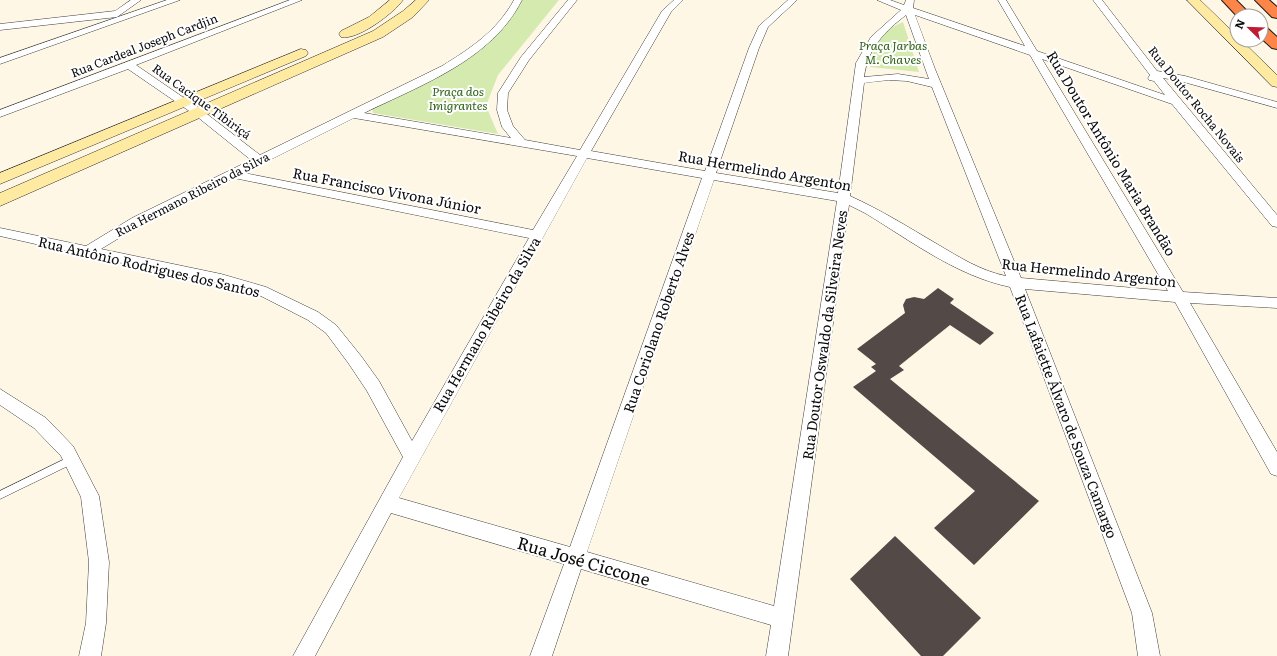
<svg xmlns="http://www.w3.org/2000/svg" width="1277" height="656" font-family="Literata,serif">
  <style>
    .green { fill: #d5eaaf }
    .building { fill: #534946 }
    .lines { fill: none; stroke-linecap: round; stroke-linejoin: round }
    .lane-casing { stroke: #3d3d3d; stroke-width: 1 }
    .street-casing { stroke: #3d3d3d; stroke-width: 1 }
    .secondary-casing { stroke: #2c2c2c; stroke-width: 1 }
    .highway-casing { stroke: #1b1b1b; stroke-width: 2 }
    .lane { fill: #fff; fill-rule: evenodd }
    .street { fill: #fff; fill-rule: evenodd }
    .secondary { fill: #ffeaa1; fill-rule: evenodd }
    .highway { fill: #fd8547; fill-rule: evenodd }
    .labels { text-anchor: middle; dominant-baseline: central; stroke-width: 4; stroke-linejoin: round; paint-order: stroke }
    .far-street-label { font-size: 12px; fill: #0a0a0a; stroke: #fff }
    .far-park-label { font-size: 12px; font-style: italic; fill: #306318; stroke: #fff }
    .street-label { font-size: 14px; fill: #0a0a0a; stroke: #fff }
    .near-street-label { font-size: 17px; fill: #0a0a0a; stroke: #fff }
  </style>
  <rect width="100%" height="100%" fill="#fff7e6"/>
  <path class="green" d="M520,0H559L498,75L486,106L498,134L373,113L372,108C425,81 495,58 520,0Z
    M903,22L919,72L870,67C871,47 884,29 903,22Z"/>
  <path class="building" d="M938,288L954,299L950,303L994,333L980,345L950,325L899,366L904,370L890,379L1039,501L974,565L934,528L975,491L853,387L876,371L871,367L876,364L857,349L905,313L903,305L906,299L914,297L924,299Z
    M895,536L981,618L943,656H921L850,579Z"/>
  <g class="lines">
    <g class="lane-casing">
      <path id="lane" d="M71,456L74,457L75,460L74,463L0,499V491Z"/>
    </g>
    <g class="street-casing">
      <path id="street" d="M131,0H141L117,17L0,30V24L115,11Z
        M167,0H180L0,64V58Z
        M290,0H302L136,65L203,111L260,155L442,66C471,48 497,31 514,0H522C492,60 421,85 364,113L511,138L502,127L497,110L498,93L521,57L568,0H577L529,60L508,93L507,110L513,126L525,140L580,150L662,11L674,0H683L671,12L591,151L705,171L749,48L759,26L788,0H797L768,27L759,48L716,173L838,193L856,63L871,37L901,10L877,0H890L904,5L906,0H914L913,8L1025,46L998,0H1006L1037,51L1165,95L1154,81L1149,80L1148,78L1150,75L1093,0H1102L1157,71L1185,76L1277,102V108L1180,81L1163,78L1277,215V227L1272,226L1172,104L1042,59L1183,292L1277,298V308L1190,303L1277,452V476L1271,474L1175,302L1025,289L1152,613L1160,656H1138L1132,613L1010,287C957,276 911,241 865,213L849,205L788,656H766L771,625L581,569L552,656H530L564,564L391,513L315,656H293L403,457L367,391L349,364L326,333L308,320L261,296L221,284L89,256L86,257L80,254L0,236V228L86,246L132,218L251,160L195,115L128,69L0,117V110ZM906,15L929,79L898,74L864,77C868,48 884,32 906,15ZM915,15L1030,55L1168,291L1021,278L935,69ZM889,80L907,81L932,87L1006,276C981,271 959,257 937,244C908,227 881,210 850,196L864,83ZM354,118L577,156L533,230L244,173ZM587,158L702,178L570,547L399,498ZM234,178L529,238L412,441L379,381L361,356L336,325L318,312L266,287L221,274L101,249L142,224ZM714,180L837,201L774,606L587,552Z
        M0,389L46,418L73,446L99,496L109,562L106,623L101,656H79L86,623L89,562L81,497L61,456L34,428L0,405Z"/>
    </g>
    <g class="secondary-casing">
      <path id="secondary" d="M390,0H403C394,13 357,41 341,37L339,34L341,31L369,17Z
        M416,0H429L413,17L383,37L0,206V193L373,31L403,11Z
        M1187,0H1200L1237,36V40H1241L1277,75V87L1272,86Z
        M301,49L306,50L308,53L306,56L0,184V173Z"/>
    </g>
    <g class="highway-casing">
      <path id="highway" d="M1222,0H1236L1252,16H1237Z
        M1255,0H1269L1277,7V18L1272,17Z
        M1261,26L1266,27L1277,37V49L1272,48L1261,38Z"/>
    </g>
    <use href="#lane" class="lane"/>
    <use href="#street" class="street"/>
    <use href="#secondary" class="secondary"/>
    <use href="#highway" class="highway"/>
  </g>
  <g class="labels">
    <g class="far-street-label">
      <text transform="translate(144 45) rotate(-21)">Rua Cardeal Joseph Cardjin</text>
      <text transform="translate(202 101) rotate(36)">Rua Cacique Tibiriçá</text>
      <text transform="translate(1197 104) rotate(51)">Rua Doutor Rocha Novais</text>
      <text transform="translate(192 194) rotate(-27)">Rua Hermano Ribeiro da Silva</text>
    </g>
    <g class="far-park-label">
      <text x="893" y="45">Praça Jarbas<tspan x="893" dy="14">M. Chaves</tspan></text>
      <text x="458" y="91">Praça dos<tspan x="458" dy="14">Imigrantes</tspan></text>
    </g>
    <g class="street-label">
      <text transform="translate(1112 153) rotate(59)">Rua Doutor Antônio Maria Brandão</text>
      <text transform="translate(765 170) rotate(10)">Rua Hermelindo Argenton</text>
      <text transform="translate(387 190) rotate(11)">Rua Francisco Vivona Júnior</text>
      <text transform="translate(149 266) rotate(13)">Rua Antônio Rodrigues dos Santos</text>
      <text transform="translate(1089 272) rotate(6)">Rua Hermelindo Argenton</text>
      <text transform="translate(658 322) rotate(-71)">Rua Coriolano Roberto Alves</text>
      <text transform="translate(486 324) rotate(-60)">Rua Hermano Ribeiro da Silva</text>
      <text transform="translate(824 335) rotate(-82)">Rua Doutor Oswaldo da Silveira Neves</text>
      <text transform="translate(1067 416) rotate(69)">Rua Lafaiette Álvaro de Souza Camargo</text>
    </g>
    <g class="near-street-label">
      <text transform="translate(584 560) rotate(16)">Rua José Ciccone</text>
    </g>
  </g>
  <g transform="translate(1249 28) rotate(293)"><circle r="19" fill="#ffffff" stroke="#9d9d9d"/>
  <path d="M0-3L7 15L0 10L-7 15Z" fill="#bf1c36"/>
  <text y="-6" font-size="11" font-weight="bold" text-anchor="middle" fill="#0a0a0a">N</text>
  </g>
</svg>
